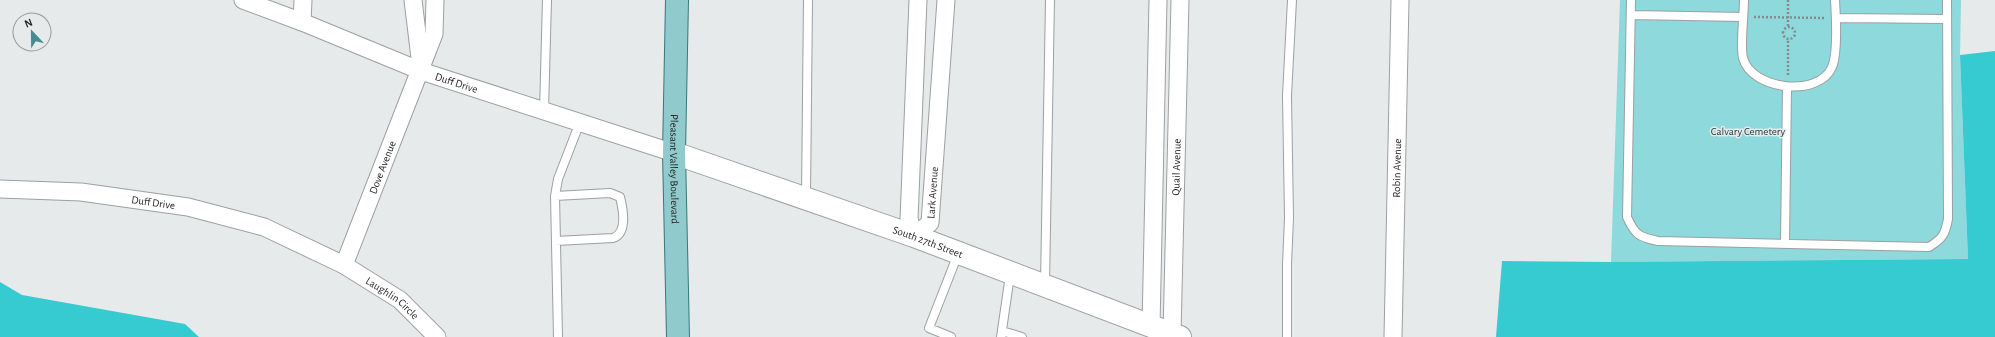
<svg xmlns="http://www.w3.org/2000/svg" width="1995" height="337" font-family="'Alegreya Sans',sans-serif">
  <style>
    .green { fill: #8dd9dc }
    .forest { fill: #36cad1 }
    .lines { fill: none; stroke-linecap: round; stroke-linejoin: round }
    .lane-casing { stroke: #9ca0a0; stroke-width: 10 }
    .street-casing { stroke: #9ca0a0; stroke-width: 19 }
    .secondary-casing { stroke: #9ca0a0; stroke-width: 24 }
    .primary-casing { stroke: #38777b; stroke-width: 24 }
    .path { stroke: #888a8b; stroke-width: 2.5; stroke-dasharray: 2 2; stroke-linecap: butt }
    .lane { stroke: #fff; stroke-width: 8 }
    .street { stroke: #fff; stroke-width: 17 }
    .secondary { stroke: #fff; stroke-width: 22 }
    .primary { stroke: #90cacd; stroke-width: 22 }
    .labels { text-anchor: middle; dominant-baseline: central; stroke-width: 3; stroke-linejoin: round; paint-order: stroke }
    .street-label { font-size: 11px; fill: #1f2021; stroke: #e6eaea }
    .park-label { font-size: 11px; fill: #1b3234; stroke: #e6eaea }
  </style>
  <rect width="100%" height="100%" fill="#e6eaea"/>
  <path class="green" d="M1620,0H1961L1960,55L1968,259L1611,262Z"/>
  <path class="forest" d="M1995,51V337H1496L1502,261L1611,262L1968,259L1960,55Z
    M0,282L22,295L185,324L199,337H0Z"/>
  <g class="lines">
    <g class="lane-casing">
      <path id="lane" d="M1631,0L1627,217C1635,235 1639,237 1658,241L1929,247C1943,238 1945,235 1948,219L1947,0
        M1744,0C1744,15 1740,46 1743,58C1752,91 1820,97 1832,67C1838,53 1836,16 1835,0
        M1631,15L1743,17
        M1836,18L1946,19
        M544,111L547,0
        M555,196L610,193L620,197C623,209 628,233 613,238L556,241
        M806,197L808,0
        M1785,243L1787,87
        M1045,284L1050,0
        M1002,331L1022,337
        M558,337L555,196L558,179L580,122
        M951,337L929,328L958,254
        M1001,337L1010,275
        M1287,337V265L1289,218L1287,96L1292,0"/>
    </g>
    <g class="street-casing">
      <g id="street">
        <path id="s1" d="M243,0L302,22L421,71L674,153"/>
        <path d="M413,0L421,66"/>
        <path id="s2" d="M918,0L909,219L914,236L930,223L946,0"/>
        <path d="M302,22L303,0"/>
        <path id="s3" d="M0,189L81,192L188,207L264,227L344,265L400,300L437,337"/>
        <path id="s4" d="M344,265L434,34L435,0"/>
        <path d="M1151,326L1158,0"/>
        <path id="s5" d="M1172,334L1180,0"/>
        <path id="s6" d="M1393,337L1400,0"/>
      </g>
    </g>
    <g class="secondary-casing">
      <g id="secondary">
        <path id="s7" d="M674,153L914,236L1180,337"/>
      </g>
    </g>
    <g class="primary-casing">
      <g id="primary">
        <path id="s8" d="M677,0L674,153L678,337"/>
      </g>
    </g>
    <path class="path" d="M1788,0V27
      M1754,17L1825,18
      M1783 33a6 6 0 1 1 12 0a6 6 0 1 1-12 0Z
      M1788,75V39"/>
    <use href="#lane" class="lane"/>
    <use href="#street" class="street"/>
    <use href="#secondary" class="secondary"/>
    <use href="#primary" class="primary"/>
  </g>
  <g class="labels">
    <g class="street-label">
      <text stroke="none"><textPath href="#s1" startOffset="229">Duff Drive</textPath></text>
      <text stroke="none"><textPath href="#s5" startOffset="167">Quail Avenue</textPath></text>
      <text stroke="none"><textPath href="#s4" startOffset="105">Dove Avenue</textPath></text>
      <text stroke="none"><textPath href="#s6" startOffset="169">Robin Avenue</textPath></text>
      <text stroke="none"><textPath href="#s8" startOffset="169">Pleasant Valley Boulevard</textPath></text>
      <text stroke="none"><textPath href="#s2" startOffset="288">Lark Avenue</textPath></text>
      <text stroke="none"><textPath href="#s3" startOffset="154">Duff Drive</textPath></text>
      <text stroke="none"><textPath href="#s7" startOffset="269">South 27th Street</textPath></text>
      <text stroke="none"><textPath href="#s3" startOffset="415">Laughlin Circle</textPath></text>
    </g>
    <g class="park-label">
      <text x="1748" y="131">Calvary Cemetery</text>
    </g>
  </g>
  <g transform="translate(32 32) rotate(338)"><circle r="19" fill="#e6eaea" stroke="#96999a"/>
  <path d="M0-3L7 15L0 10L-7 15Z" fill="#458d91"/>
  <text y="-6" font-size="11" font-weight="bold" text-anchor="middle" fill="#1f2021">N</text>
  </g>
</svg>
